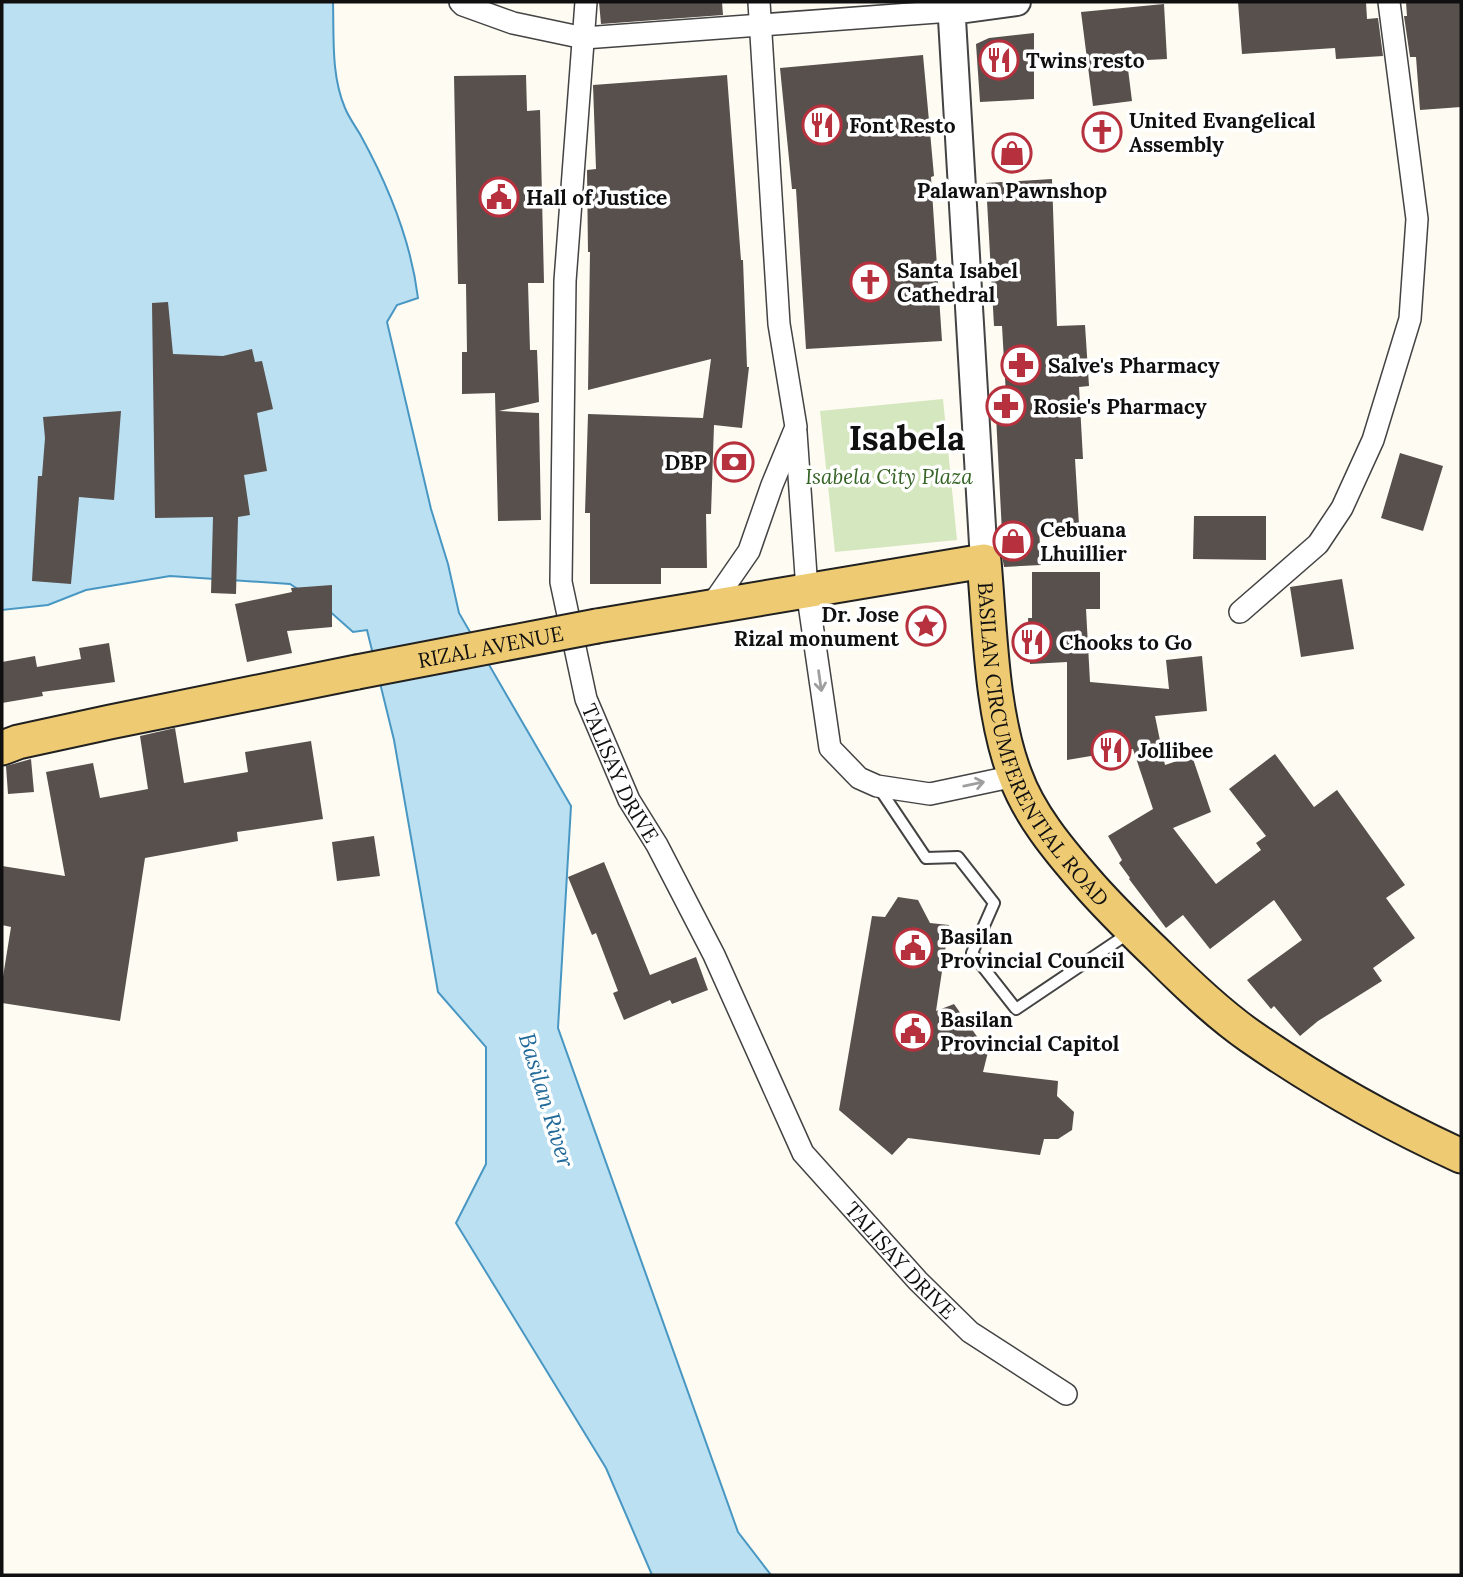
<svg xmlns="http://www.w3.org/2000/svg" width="1463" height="1577" font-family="Lora,serif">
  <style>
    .green { fill: #d5e7be }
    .water { fill: #bbe0f2; stroke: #4897c3; stroke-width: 2 }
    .building { fill: #57504d }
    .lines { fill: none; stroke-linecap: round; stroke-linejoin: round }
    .service-casing { stroke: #434343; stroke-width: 14 }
    .minor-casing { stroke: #434343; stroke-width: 24 }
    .tertiary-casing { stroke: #434343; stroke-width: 30 }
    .primary-casing { stroke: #212121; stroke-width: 37 }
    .service { stroke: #fff; stroke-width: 10 }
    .minor { stroke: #fff; stroke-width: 21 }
    .tertiary { stroke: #fff; stroke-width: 26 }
    .primary { stroke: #eecb73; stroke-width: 33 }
    .primary-bridge-casing { stroke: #212121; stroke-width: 37; stroke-linecap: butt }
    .primary-bridge { stroke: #eecb73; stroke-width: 33 }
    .oneway { stroke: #9f9f9f }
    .labels { text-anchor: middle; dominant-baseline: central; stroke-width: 7; stroke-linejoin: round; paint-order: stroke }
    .poi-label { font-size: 21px; font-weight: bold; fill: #101010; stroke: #fff; text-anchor: start }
    .park-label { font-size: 21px; font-style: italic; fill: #346324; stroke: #fff }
    .street-label { font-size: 21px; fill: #101010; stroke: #fff }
    .water-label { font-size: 23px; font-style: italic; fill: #216a99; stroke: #fff }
    .town-label { font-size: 35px; font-weight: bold; fill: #101010; stroke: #fff }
  </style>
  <rect width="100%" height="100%" fill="#fefbf3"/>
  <path class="green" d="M943,399L957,540L835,552L820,411Z"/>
  <path class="water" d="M2,2H333C334,37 331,75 345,108C349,118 356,127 361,136C389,187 411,241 418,298L397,305L387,322L431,509L448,564L459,613L571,806L558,1028L738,1532L771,1575H652L606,1468L456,1223L486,1164V1047L438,992L394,740L367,630L353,632L326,608L290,584L170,576L86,590L48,605L2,610Z"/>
  <path class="building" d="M599,2H722L723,15L601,24Z
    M1238,2H1366L1367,19L1378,18L1383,56L1336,59L1335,48L1242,54Z
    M1406,2H1461V107L1420,110L1416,57H1410L1404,16H1407Z
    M1164,4L1167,59L1127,61L1132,101L1093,106L1081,12Z
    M1034,33V99L980,102L976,44L989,38Z
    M923,55L934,176L931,177L942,341L806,349L796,189H792L780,68Z
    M526,75L527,111L540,110L544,283H528L530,350H537L539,402L499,411L539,413L541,520L498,521L495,393L462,394V352H467L466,284H458L454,76Z
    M727,75L741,260H743L747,367H749L742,428L714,425L711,514H706L707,568H661V584H590V513H585L588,414L703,418L711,359L588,390L590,252H588L587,170L596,169L593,85Z
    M1052,179L1057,326L1085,325L1089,386L1079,387L1083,459H1075L1079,525L1039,527L1041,565L1004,567L998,533H1002L995,396L1006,395L1002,326H994L986,183Z
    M168,302L173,354L223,356L252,349L255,362L262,361L273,409L257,413L267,471L244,475L250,515L238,517L236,594L211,593L213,517L155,518L152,303Z
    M121,411L114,500L79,497L71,584L32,581L38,476H42L45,438L43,417Z
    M1400,453L1443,466L1423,531L1381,518Z
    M1194,516H1266V560L1193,559Z
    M1032,572H1100V609H1086L1090,682L1169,689L1166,660L1202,656L1207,711L1155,716L1165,765L1192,756L1211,812L1173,828L1216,884L1261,850L1256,843L1266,836L1229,789L1275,754L1314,807L1337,790L1405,885L1386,898L1415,938L1373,968L1382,981L1318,1021L1300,1036L1274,1006L1271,1009L1247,980L1302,940L1274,900L1210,949L1183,915L1166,928L1129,879L1130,878L1119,863L1122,860L1108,836L1153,809L1133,749L1067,760V662L1030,664L1028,618H1032Z
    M1342,579L1354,649L1301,657L1290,587Z
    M332,585V627L287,631L292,653L247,662L235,604L292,592L291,588Z
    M109,643L115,682L42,692L43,696L2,703V662L35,656L37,667L81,659L79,648Z
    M175,728L184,783L248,772L245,752L311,741L323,819L237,832L238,841L145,858L120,1021L2,1003V983L11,927L2,925V866L65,876L46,772L93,763L100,798L148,789L140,736Z
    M31,759L34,792L8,794L6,766Z
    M374,836L380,876L337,881L332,842Z
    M604,862L650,975L696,957L708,990L672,1004L670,1000L624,1020L613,993L618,991L596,933L592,935L568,877Z
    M898,897L918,900L930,923L949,925L936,1011L954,1004L988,1052L983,1072L1058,1081L1057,1096L1074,1112L1072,1130L1058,1139H1044L1040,1155L908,1138L892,1155L839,1110L872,916L885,917Z"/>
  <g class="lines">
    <g class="service-casing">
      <path id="service" d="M879,788L926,858L958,857L994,903L972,953L1016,1009L1129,933"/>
    </g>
    <g class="minor-casing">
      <g id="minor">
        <path d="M460,2L463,5L513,23L584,38L951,11"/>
        <path id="s1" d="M586,2L565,281L561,582L586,699L629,800L657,845L714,955L803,1153L918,1281L970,1332L1066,1394"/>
        <path d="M796,432L807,590L830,748L859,778L877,786L930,794L1015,776"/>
        <path d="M711,606L749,551L772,485L796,427L779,324L759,2"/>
        <path d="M1240,612L1318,544L1342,508L1373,440L1410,319L1417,219L1389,2"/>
      </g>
    </g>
    <g class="tertiary-casing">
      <path id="tertiary" d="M951,2L984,561
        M951,11L1017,2"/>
    </g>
    <g class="primary-casing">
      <g id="primary">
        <path id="s2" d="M597,626L984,561C990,628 991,713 1015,775C1029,814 1058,849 1085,880C1108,907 1133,931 1159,956C1187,984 1217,1013 1250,1036C1316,1082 1389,1123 1461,1156"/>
        <path d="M2,748L18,742L110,722L357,672"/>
      </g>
    </g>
    <use href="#service" class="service"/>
    <use href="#minor" class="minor"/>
    <use href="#tertiary" class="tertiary"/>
    <use href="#primary" class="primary"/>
    <g class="primary-bridge-casing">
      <g id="primary-bridge">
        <path id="s3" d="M357,672L597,626"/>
      </g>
    </g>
    <use href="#primary-bridge" class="primary-bridge"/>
  </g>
  <defs><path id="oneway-shaft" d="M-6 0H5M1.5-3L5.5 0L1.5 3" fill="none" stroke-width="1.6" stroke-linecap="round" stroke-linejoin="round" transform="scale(1.75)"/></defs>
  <g class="oneway">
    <use href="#oneway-shaft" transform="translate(820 681) rotate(82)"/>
    <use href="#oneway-shaft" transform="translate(974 784) rotate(-12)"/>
  </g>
  <defs>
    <g id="restaurant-ring" transform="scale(2.0125)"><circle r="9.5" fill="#fff" stroke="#b6313d" stroke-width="1.5"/><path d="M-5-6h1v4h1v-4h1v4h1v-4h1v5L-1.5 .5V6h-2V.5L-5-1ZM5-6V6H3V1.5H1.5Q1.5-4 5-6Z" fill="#b6313d"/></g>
    <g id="church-ring" transform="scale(2.0125)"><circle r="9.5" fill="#fff" stroke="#b6313d" stroke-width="1.5"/><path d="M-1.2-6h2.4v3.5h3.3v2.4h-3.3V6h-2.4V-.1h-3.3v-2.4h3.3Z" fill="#b6313d"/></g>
    <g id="shop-ring" transform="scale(2.0125)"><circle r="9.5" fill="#fff" stroke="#b6313d" stroke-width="1.5"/><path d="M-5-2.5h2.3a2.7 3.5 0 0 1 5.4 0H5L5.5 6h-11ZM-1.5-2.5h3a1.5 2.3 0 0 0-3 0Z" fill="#b6313d"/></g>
    <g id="civic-ring" transform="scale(2.0125)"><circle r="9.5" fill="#fff" stroke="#b6313d" stroke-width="1.5"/><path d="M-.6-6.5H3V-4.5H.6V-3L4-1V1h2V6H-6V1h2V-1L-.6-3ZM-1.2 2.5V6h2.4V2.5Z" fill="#b6313d"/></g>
    <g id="pharmacy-ring" transform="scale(2.0125)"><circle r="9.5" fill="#fff" stroke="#b6313d" stroke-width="1.5"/><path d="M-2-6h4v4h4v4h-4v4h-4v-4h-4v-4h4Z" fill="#b6313d"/></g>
    <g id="bank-ring" transform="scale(2.0125)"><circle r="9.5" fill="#fff" stroke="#b6313d" stroke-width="1.5"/><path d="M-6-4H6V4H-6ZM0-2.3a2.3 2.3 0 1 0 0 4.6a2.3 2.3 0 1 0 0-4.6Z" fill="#b6313d"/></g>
    <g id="sight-ring" transform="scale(2.0125)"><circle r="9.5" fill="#fff" stroke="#b6313d" stroke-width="1.5"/><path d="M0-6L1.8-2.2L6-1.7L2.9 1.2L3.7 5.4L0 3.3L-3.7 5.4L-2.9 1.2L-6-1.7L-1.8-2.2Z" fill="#b6313d"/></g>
  </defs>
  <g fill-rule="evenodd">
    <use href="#restaurant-ring" x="999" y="60"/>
    <use href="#restaurant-ring" x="822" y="125"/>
    <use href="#church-ring" x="1102" y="132"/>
    <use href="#shop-ring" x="1012" y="153"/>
    <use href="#civic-ring" x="499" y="197"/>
    <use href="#church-ring" x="870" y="282"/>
    <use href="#pharmacy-ring" x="1021" y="365"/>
    <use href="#pharmacy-ring" x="1006" y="406"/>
    <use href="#bank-ring" x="734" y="462"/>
    <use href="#shop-ring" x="1013" y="541"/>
    <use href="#sight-ring" x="926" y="626"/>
    <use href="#restaurant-ring" x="1032" y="642"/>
    <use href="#restaurant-ring" x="1111" y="750"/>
    <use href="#civic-ring" x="913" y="948"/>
    <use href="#civic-ring" x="913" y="1031"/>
  </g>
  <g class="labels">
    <g class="poi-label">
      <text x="1026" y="60">Twins resto</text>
      <text x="1129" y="120">United Evangelical<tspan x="1129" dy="24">Assembly</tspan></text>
      <text x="849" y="125">Font Resto</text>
      <text x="1012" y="190" text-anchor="middle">Palawan Pawnshop</text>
      <text x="526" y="197">Hall of Justice</text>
      <text x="897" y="270">Santa Isabel<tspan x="897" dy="24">Cathedral</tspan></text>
      <text x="1048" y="365">Salve's Pharmacy</text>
      <text x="1033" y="406">Rosie's Pharmacy</text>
      <text x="707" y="462" text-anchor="end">DBP</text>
      <text x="1040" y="529">Cebuana<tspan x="1040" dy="24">Lhuillier</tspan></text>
      <text x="899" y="614" text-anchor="end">Dr. Jose<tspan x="899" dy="24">Rizal monument</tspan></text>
      <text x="1059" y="642">Chooks to Go</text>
      <text x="1138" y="750">Jollibee</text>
      <text x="940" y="936">Basilan<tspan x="940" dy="24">Provincial Council</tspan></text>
      <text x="940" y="1019">Basilan<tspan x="940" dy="24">Provincial Capitol</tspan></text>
    </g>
    <g class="park-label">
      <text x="889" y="476">Isabela City Plaza</text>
    </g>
    <g class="street-label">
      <text stroke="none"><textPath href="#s3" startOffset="136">RIZAL AVENUE</textPath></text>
      <text stroke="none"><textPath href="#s2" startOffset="590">BASILAN CIRCUMFERENTIAL ROAD</textPath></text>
      <text stroke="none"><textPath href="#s1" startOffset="782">TALISAY DRIVE</textPath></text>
      <text stroke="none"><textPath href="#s1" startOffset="1349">TALISAY DRIVE</textPath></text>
    </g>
    <g class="water-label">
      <text transform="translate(547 1100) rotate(73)">Basilan River</text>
    </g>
    <g class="town-label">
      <text x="907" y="437">Isabela</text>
    </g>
  </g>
  <rect width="1463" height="1577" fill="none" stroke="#101010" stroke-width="7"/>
</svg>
